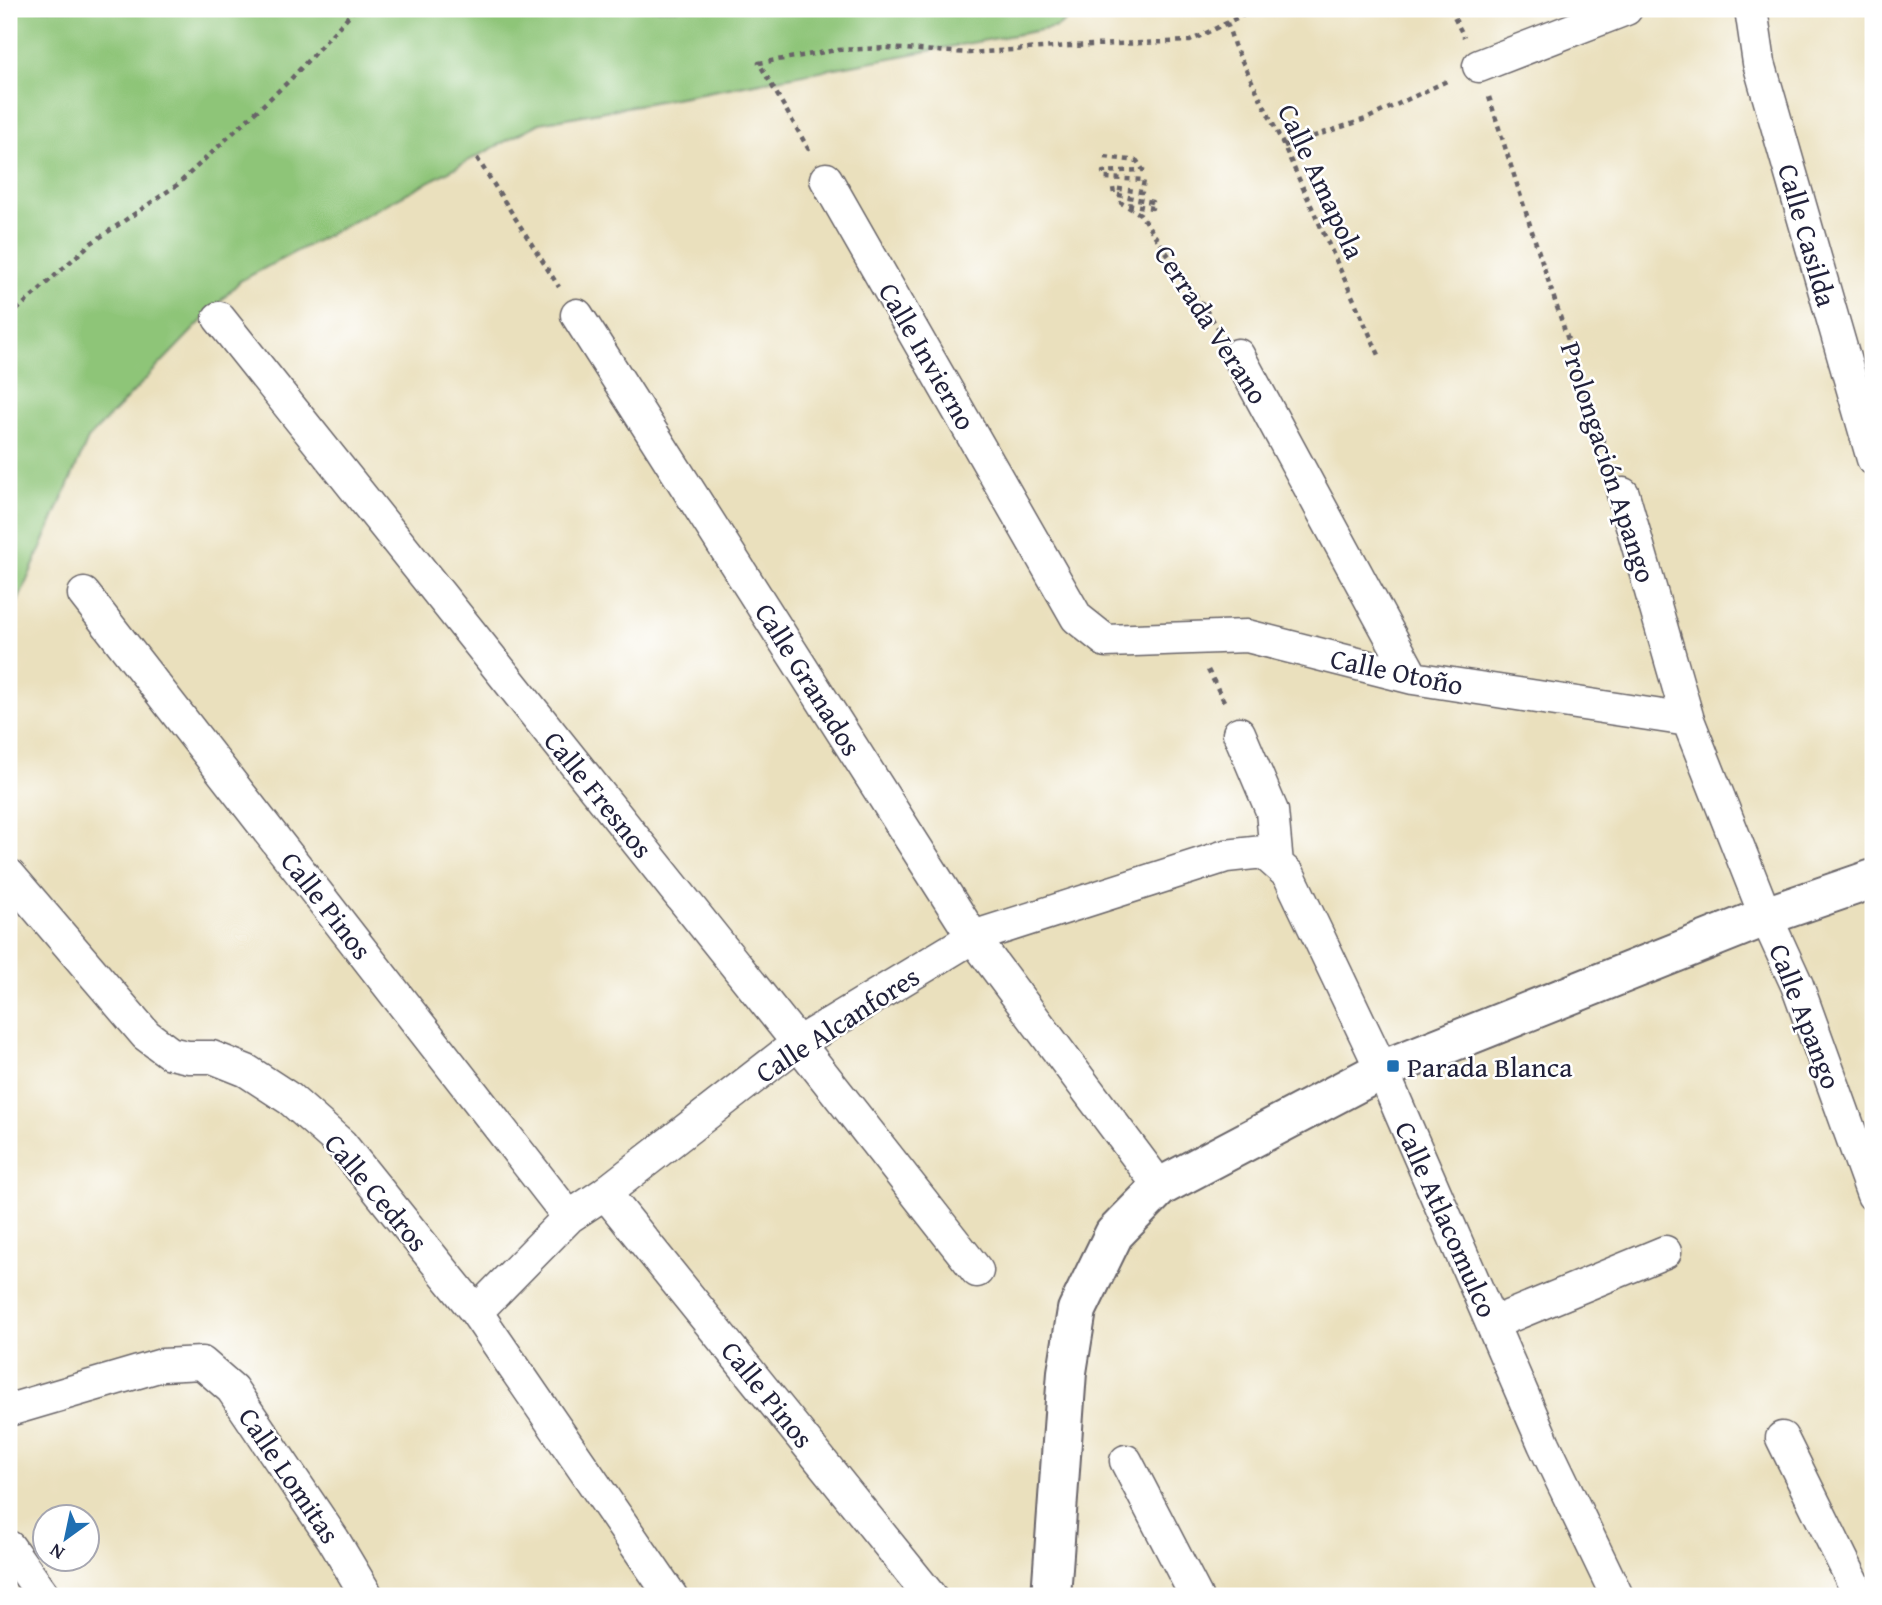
<svg xmlns="http://www.w3.org/2000/svg" width="1882" height="1605" font-family="'Gentium Book Plus',serif">
  <style>
    .green { fill: #8ec578; stroke: #58745a; stroke-width: 2 }
    .lines { fill: none; stroke-linecap: round; stroke-linejoin: round }
    .minor-casing { stroke: #686468; stroke-width: 35 }
    .tertiary-casing { stroke: #686468; stroke-width: 42 }
    .path { stroke: #686468; stroke-width: 4.5; stroke-dasharray: 5 5; stroke-linecap: butt }
    .minor { stroke: #fff; stroke-width: 32 }
    .tertiary { stroke: #fff; stroke-width: 38 }
    .poi-dot { fill: #1f6fb2; stroke: #fff; stroke-width: 2.5 }
    .labels { text-anchor: middle; dominant-baseline: central; stroke-width: 5; stroke-linejoin: round; paint-order: stroke }
    .street-label { font-size: 28px; fill: #22223b; stroke: #fff }
    .poi-label { font-size: 28px; fill: #22223b; stroke: #fff; text-anchor: start }
  </style>
  <rect width="100%" height="100%" fill="#fff"/>
  <filter id="ink" filterUnits="userSpaceOnUse"><feTurbulence type="fractalNoise" baseFrequency=".0143" numOctaves="2"/><feDisplacementMap in="SourceGraphic" scale="14" xChannelSelector="R" yChannelSelector="G"/><feConvolveMatrix kernelMatrix="1 2 1 2 8 2 1 2 1" color-interpolation-filters="sRGB"/></filter>
  <filter id="wash" filterUnits="userSpaceOnUse"><feTurbulence type="fractalNoise" baseFrequency=".00686" numOctaves="4" result="noise"/><feDisplacementMap in="SourceGraphic" scale="28" xChannelSelector="R" yChannelSelector="G"/><feGaussianBlur stdDeviation="1.57" result="paint"/><feColorMatrix in="noise" values="0 0 0 0 0 0 0 0 0 0 0 0 0 0 0 0 0 1.4 0 .05"/><feComposite in="paint" operator="in"/></filter>
  <g filter="url(#wash)">
    <rect width="100%" height="100%" fill="#eae0bd"/>
    <path class="green" d="M9,9H1082L1057,27L540,123L240,281L88,439L9,622Z"/>
  </g>
  <g filter="url(#ink)">
    <g class="lines">
      <g class="minor-casing">
        <path id="minor" d="M1751,9L1759,63L1873,459
          M1479,66L1626,9
          M826,179L1077,618L1106,641L1247,636L1413,678L1688,720
          M577,315L973,937L1160,1187
          M219,318L798,1043L977,1271
          M1238,355L1413,678
          M1623,494L1688,720L1766,917L1797,985L1873,1195
          M84,594L569,1217
          M1239,733L1272,811L1277,864
          M9,875L146,1035L170,1053L188,1057H212L247,1071L290,1099L341,1144L476,1312L671,1596
          M605,1193L930,1596
          M476,1312L569,1217L605,1193L798,1043L973,937L1226,856L1263,852L1289,875L1322,944L1382,1070L1544,1444L1617,1596
          M1493,1323L1665,1252
          M9,1410L162,1365L202,1363L232,1389L333,1539L367,1596
          M1782,1438L1860,1596
          M1126,1461L1196,1596
          M9,1547L44,1596"/>
      </g>
      <g class="tertiary-casing">
        <path id="tertiary" d="M1051,1596L1067,1372L1077,1310L1114,1234L1160,1187L1382,1070L1780,911L1873,879"/>
      </g>
      <path class="path" d="M1450,9L1464,37
        M1227,23L1234,45L1284,146L1379,355
        M1489,97C1528,219 1567,342 1611,463
        M1284,146L1366,119L1449,80
        M809,150L759,63L837,50L887,48L969,53L1070,46L1190,41L1255,9
        M1105,157L1137,161L1143,170L1103,172L1105,178L1144,180L1142,192L1113,188L1114,194L1152,202V208L1121,203L1140,214L1219,329
        M477,158L559,287
        M9,317L90,244L177,185L290,80L355,9
        M1208,670L1225,703"/>
      <use href="#minor" class="minor"/>
      <use href="#tertiary" class="tertiary"/>
    </g>
  </g>
  <rect class="poi-dot" x="1386" y="1059" width="14" height="14" rx="3.5"/>
  <g class="labels">
    <g class="street-label">
      <text transform="translate(1322 181) rotate(65)">Calle Amapola</text>
      <text transform="translate(1808 235) rotate(74)">Calle Casilda</text>
      <text transform="translate(1212 324) rotate(57)">Cerrada Verano</text>
      <text transform="translate(928 356) rotate(60)">Calle Invierno</text>
      <text transform="translate(1609 462) rotate(72)">Prolongación Apango</text>
      <text transform="translate(1397 671) rotate(12)">Calle Otoño</text>
      <text transform="translate(809 679) rotate(58)">Calle Granados</text>
      <text transform="translate(599 794) rotate(51)">Calle Fresnos</text>
      <text transform="translate(327 905) rotate(52)">Calle Pinos</text>
      <text transform="translate(1806 1016) rotate(69)">Calle Apango</text>
      <text transform="translate(837 1024) rotate(-33)">Calle Alcanfores</text>
      <text transform="translate(377 1192) rotate(50)">Calle Cedros</text>
      <text transform="translate(1447 1219) rotate(66)">Calle Atlacomulco</text>
      <text transform="translate(768 1394) rotate(51)">Calle Pinos</text>
      <text transform="translate(290 1475) rotate(56)">Calle Lomitas</text>
    </g>
    <g class="poi-label">
      <text x="1407" y="1066">Parada Blanca</text>
    </g>
  </g>
  <rect width="1882" height="1605" fill="none" stroke="#fff" stroke-width="35"/>
  <g transform="translate(66 1538) rotate(213)"><circle r="33" fill="#ffffff" stroke="#a7a7b1" stroke-width="2"/>
  <path d="M0-5L12 26L0 18L-12 26Z" fill="#1f6fb2"/>
  <text y="-10" font-size="19" font-weight="bold" text-anchor="middle" fill="#22223b">N</text>
  </g>
</svg>
